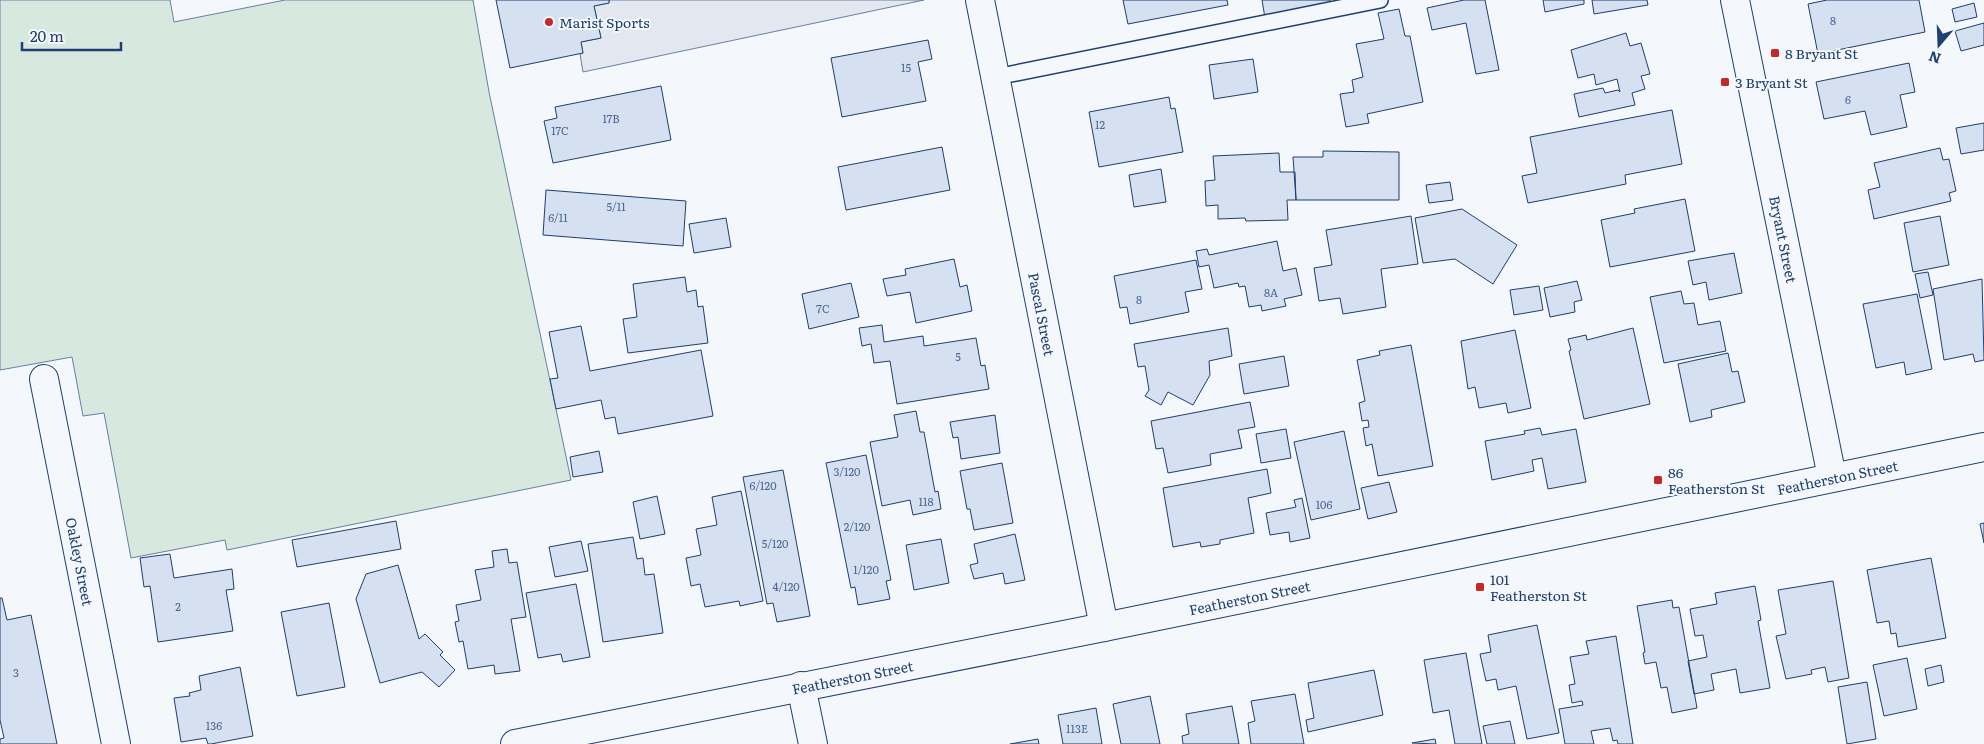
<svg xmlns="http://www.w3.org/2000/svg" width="1984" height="744" font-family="Literata,serif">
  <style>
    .park { fill: #d7e8df; stroke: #687fa3 }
    .parking { fill: #e3e8f0; stroke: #687fa3 }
    .building { fill: #d5e0f0; stroke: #1d3f73 }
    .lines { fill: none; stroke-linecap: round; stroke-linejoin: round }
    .lane-casing { stroke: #1d3f73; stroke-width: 18 }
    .street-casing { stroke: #1d3f73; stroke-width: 30 }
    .secondary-casing { stroke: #1d3f73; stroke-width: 30 }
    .lane { stroke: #f4f7fb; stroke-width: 15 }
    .street { stroke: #f4f7fb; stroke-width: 28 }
    .secondary { stroke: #f4f7fb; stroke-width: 28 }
    .poi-dot { fill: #c62828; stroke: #f4f7fb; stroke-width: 2 }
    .labels { text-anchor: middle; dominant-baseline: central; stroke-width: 4; stroke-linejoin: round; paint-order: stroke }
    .number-label { font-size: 11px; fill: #4b6792 }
    .poi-label { font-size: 14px; fill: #1d3f73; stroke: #f4f7fb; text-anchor: start }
    .street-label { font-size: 14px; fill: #1d3f73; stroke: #f4f7fb }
  </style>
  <rect width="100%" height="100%" fill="#f4f7fb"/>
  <path class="park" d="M0,0H170L174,22L285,0H473L489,92L571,480L227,550L225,540L131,558L104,413L83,416L72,357L0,370Z"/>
  <path class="parking" d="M609,0H924L583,72L580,54L583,53L581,42L601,38L594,6L609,3Z"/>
  <path class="building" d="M496,0H609V3L594,6L601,38L581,42L583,53L510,68Z
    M1123,0H1227L1228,5L1128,24Z
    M1262,0H1330L1331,5L1265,18Z
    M1464,0H1485L1499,70L1476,74L1466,23L1432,30L1427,8Z
    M1543,0H1584V4L1545,12Z
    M1592,0H1647L1648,5L1594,14Z
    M1827,0H1919L1925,32L1818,54L1808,4Z
    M1974,3L1977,17L1955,22L1952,9Z
    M1399,9L1405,36H1410L1423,102L1367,114L1369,123L1346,127L1340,94L1354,92L1352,80L1363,77L1356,44L1384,39L1378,13Z
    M1984,23V45L1961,51L1955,31Z
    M1626,33L1630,46L1641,43L1650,74L1641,76L1645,89L1632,93L1635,105L1579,117L1574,94L1603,88L1605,93L1618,90L1620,92L1617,79L1596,85L1594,74L1578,78L1571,50Z
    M928,40L932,59L918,62L926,101L842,117L831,58Z
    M1253,59L1258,92L1214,99L1209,65Z
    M1909,63L1915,92L1900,95L1907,127L1871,135L1865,111L1824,119L1816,82Z
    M661,86L671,140L553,163L544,121L557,118L555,107Z
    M1169,97L1171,109L1175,108L1183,152L1099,167L1089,112Z
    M1672,110L1682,164L1625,175L1626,184L1528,203L1522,176L1537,173L1530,137Z
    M1984,123V150L1961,154L1956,128Z
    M942,147L950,190L846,210L838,167Z
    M1940,148L1943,160L1949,159L1956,191L1949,193L1951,201L1874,219L1868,190L1880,187L1874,163Z
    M1323,151L1399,152V200H1296L1293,157H1323Z
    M1279,153L1280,172H1295L1296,200H1287L1288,220L1246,221L1245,218L1218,219V205L1206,206L1205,181L1215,180L1213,156Z
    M1161,169L1166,202L1134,207L1129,175Z
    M1450,182L1453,200L1429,203L1426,185Z
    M546,190L686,201L683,246L543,235Z
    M1685,199L1695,251L1610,267L1601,220L1635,213L1634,209Z
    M1462,209L1517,245L1493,284L1455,259L1423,263L1415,218Z
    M1411,216L1418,264L1381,269L1386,307L1343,314L1340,298L1319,301L1314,268L1332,265L1326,230Z
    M1940,216L1949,265L1913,272L1904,223Z
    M726,218L731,247L694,253L689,224Z
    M1277,241L1283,271L1296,268L1302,295L1284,299L1286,306L1262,311L1261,305L1249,307L1245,286L1239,287L1238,283L1214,288L1209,265L1199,267L1196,251L1207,249L1209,255Z
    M1734,253L1742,293L1709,300L1706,282L1693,285L1688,261Z
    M954,259L960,287L967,285L972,311L916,323L910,292L887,296L883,279L906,275L905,269Z
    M1196,260L1202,289L1185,292L1189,312L1130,324L1127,307L1120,308L1114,276Z
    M1928,272L1933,295L1920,298L1915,274Z
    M685,277L687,292L696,290L698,307L703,306L708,343L628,353L623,319L637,317L633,284Z
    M1982,279L1984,360L1975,362L1973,354L1944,360L1933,289Z
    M1577,281L1582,300L1574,302L1575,312L1550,317L1544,288Z
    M851,283L859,317L809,329L802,294Z
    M1539,286L1543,310L1514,315L1510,290Z
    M1681,291L1684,304L1694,303L1698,325L1720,321L1726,351L1664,363L1650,297Z
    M1917,294L1932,369L1906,375L1904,362L1876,368L1863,304Z
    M882,325L884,342L923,336L924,346L976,338L981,366L985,365L989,389L897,404L890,361L874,363L871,344L862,346L859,328Z
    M581,326L590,371L701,350L713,416L618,434L615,417L605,419L601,400L556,409L550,379L558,378L549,332Z
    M1228,328L1232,356L1209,361L1210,375L1193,405L1168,392L1161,405L1145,396L1149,390L1145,366L1138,367L1134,344Z
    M1633,328L1650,404L1584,419L1569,351L1571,350L1568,339L1586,335L1587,340Z
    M1515,330L1531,408L1508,413L1506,403L1479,408L1475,387L1468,389L1461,341Z
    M1411,345L1433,466L1378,476L1372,444L1366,446L1363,428L1369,427L1368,420L1362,421L1359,403L1365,401L1357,360L1380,355L1379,351Z
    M1728,353L1732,372L1738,371L1745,402L1711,410L1712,417L1690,422L1678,364Z
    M1284,356L1289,386L1244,394L1239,364Z
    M1250,402L1255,427L1238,430L1242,448L1210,454L1211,465L1168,473L1163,448L1156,449L1151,421Z
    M916,411L920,432H924L935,492L938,491L941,509L913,515L910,500L882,506L870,442L898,437L894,415Z
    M995,415L1000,453L961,459L958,437L953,438L950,422Z
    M1540,428L1542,435L1576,429L1586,482L1548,489L1542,458L1532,460L1534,471L1492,480L1485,441L1525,434L1524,431Z
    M1286,429L1291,458L1261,463L1256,434Z
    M1344,431L1360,509L1311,520L1294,442Z
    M599,451L603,472L573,477L570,457Z
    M866,455L891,580L886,581L890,599L858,605L855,587L851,588L826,463Z
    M1002,463L1013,523L974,530L970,509H967L960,471Z
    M1267,469L1271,493L1248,498L1254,533L1220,540V544L1201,547L1200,542L1173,547L1163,488Z
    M783,470L810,616L777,622L773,603L767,604L743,477Z
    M1389,482L1397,512L1368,519L1361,488Z
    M741,491L763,601L740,606L739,601L705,607L700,584L691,586L686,558L701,555L696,529L717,525L712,497Z
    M657,496L665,534L640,539L633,502Z
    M1302,498L1310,538L1290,542L1289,532L1270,535L1266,513L1296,507L1294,500Z
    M396,521L401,549L297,567L292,540Z
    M1984,523V543L1980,524Z
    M1015,534L1025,580L1005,584L1003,573L974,579L970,565L978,563L974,544Z
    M633,537L637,559L643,558L645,575L654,574L663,633L603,642L588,544Z
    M941,539L949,583L914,590L906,545Z
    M581,541L588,571L555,577L549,547Z
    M507,549L509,563L517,562L526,617L511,619L520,671L495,674L494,665L468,669L463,641L459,642L455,622L459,621L456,605L481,600L475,570L494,567L492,551Z
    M170,554L174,578L232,569L234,589L226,590L233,631L158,642L150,586L144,587L140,558Z
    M1931,558L1946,638L1898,647L1896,633L1891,634L1889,621L1877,623L1867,570Z
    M398,565L419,639L425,634L443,652L440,655L455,670L439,687L422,672L380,683L356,599L366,574Z
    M1833,581L1849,678L1828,682L1825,667L1811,670L1812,674L1786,679L1776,636L1786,634L1778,590Z
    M576,584L590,657L563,662L561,654L538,658L526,593Z
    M1755,586L1761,620L1758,621L1770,688L1740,693L1736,669L1711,674L1714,690L1694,694L1688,661L1707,657L1703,635L1695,636L1690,609L1717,604L1715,593Z
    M0,598H2L7,620L31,615L57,744H0V739L4,738L0,720Z
    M1672,600L1673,608L1679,607L1697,708L1672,713L1667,687L1661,688L1656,662L1645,664L1643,653L1645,652L1637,606Z
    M329,603L345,687L297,696L281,612Z
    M1537,625L1559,733L1527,739L1516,686L1498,690L1496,679L1486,681L1480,654L1491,652L1488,635Z
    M1616,636L1633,744H1618L1617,740L1613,741L1610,728L1591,731L1594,744H1565L1559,709L1583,705L1582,701L1572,703L1569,685L1575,684L1570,657L1589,654L1586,641Z
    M1466,653L1482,744H1455L1449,710L1433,713L1424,660Z
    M1907,658L1917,709L1884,716L1873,665Z
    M1941,665L1944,682L1928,686L1925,669Z
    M240,667L253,736L211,744H208L206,738L181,742L174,698L190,696L189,693L201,690L199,676Z
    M1374,670L1383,715L1308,732L1306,720L1314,718L1308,683Z
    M1867,682L1876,739L1847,744L1838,687Z
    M1295,694L1304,744H1251L1248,723L1255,721L1251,701Z
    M1150,696L1160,744H1121L1113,704Z
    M1232,706L1239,744H1183L1182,736L1189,734L1186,714Z
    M1096,708L1102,744H1063L1058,715Z
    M1510,721L1515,744H1487L1483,726Z
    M1038,739L1039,744H1010Z
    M1435,739L1436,744L1412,743Z"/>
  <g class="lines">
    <g class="lane-casing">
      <path id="lane" d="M996,77L1380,0"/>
    </g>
    <g class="street-casing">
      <g id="street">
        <path id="s1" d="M1735,0L1832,477"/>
        <path id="s2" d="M44,379L116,744"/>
        <path d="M801,686L813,744"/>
      </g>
    </g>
    <g class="secondary-casing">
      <g id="secondary">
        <path id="s3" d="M980,0L1104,627"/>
        <path id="s4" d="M515,744L1104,627L1984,447"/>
      </g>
    </g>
    <use href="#lane" class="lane"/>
    <use href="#street" class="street"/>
    <use href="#secondary" class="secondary"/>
  </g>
  <g class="poi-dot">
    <circle cx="549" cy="22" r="5"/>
    <rect x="1770" y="48" width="10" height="10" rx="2.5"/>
    <rect x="1720" y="77" width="10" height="10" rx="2.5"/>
    <rect x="1653" y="475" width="10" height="10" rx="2.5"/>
    <rect x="1475" y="582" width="10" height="10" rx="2.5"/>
  </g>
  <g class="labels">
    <g class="number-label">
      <text x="1833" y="20">8</text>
      <text x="906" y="67">15</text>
      <text x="1848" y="99">6</text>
      <text x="611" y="118">17B</text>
      <text x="1100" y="124">12</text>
      <text x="560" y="130">17C</text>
      <text x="616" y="206">5/11</text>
      <text x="558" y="217">6/11</text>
      <text x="1271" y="292">8A</text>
      <text x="1139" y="299">8</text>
      <text x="823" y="308">7C</text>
      <text x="958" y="356">5</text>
      <text x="847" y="471">3/120</text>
      <text x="763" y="485">6/120</text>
      <text x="926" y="501">118</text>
      <text x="1324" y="504">106</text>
      <text x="857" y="526">2/120</text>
      <text x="775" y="543">5/120</text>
      <text x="866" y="569">1/120</text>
      <text x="786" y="586">4/120</text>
      <text x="178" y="606">2</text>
      <text x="16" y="672">3</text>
      <text x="214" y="725">136</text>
      <text x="1077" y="728">113E</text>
    </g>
    <g class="poi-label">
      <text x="559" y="22">Marist Sports</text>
      <text x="1785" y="53">8 Bryant St</text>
      <text x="1735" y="82">3 Bryant St</text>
      <text x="1668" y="472">86<tspan x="1668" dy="16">Featherston St</tspan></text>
      <text x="1490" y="579">101<tspan x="1490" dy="16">Featherston St</tspan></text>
    </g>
    <g class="street-label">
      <text stroke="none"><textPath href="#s1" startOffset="244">Bryant Street</textPath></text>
      <text stroke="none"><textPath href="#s3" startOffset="320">Pascal Street</textPath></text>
      <text stroke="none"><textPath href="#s4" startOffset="1349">Featherston Street</textPath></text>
      <text stroke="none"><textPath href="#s2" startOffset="186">Oakley Street</textPath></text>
      <text stroke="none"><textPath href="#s4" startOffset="749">Featherston Street</textPath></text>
      <text stroke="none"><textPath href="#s4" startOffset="344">Featherston Street</textPath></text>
    </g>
  </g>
  <g transform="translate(1939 45) rotate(199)" stroke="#f4f7fb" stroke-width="4" paint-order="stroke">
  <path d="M0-4L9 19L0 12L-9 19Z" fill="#1d3f73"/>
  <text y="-8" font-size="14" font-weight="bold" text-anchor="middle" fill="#1d3f73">N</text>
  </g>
  <path d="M22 42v8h99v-8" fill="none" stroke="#1d3f73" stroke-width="2.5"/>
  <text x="30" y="42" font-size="15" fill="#1d3f73" stroke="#f4f7fb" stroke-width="4" paint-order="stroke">20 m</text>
</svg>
